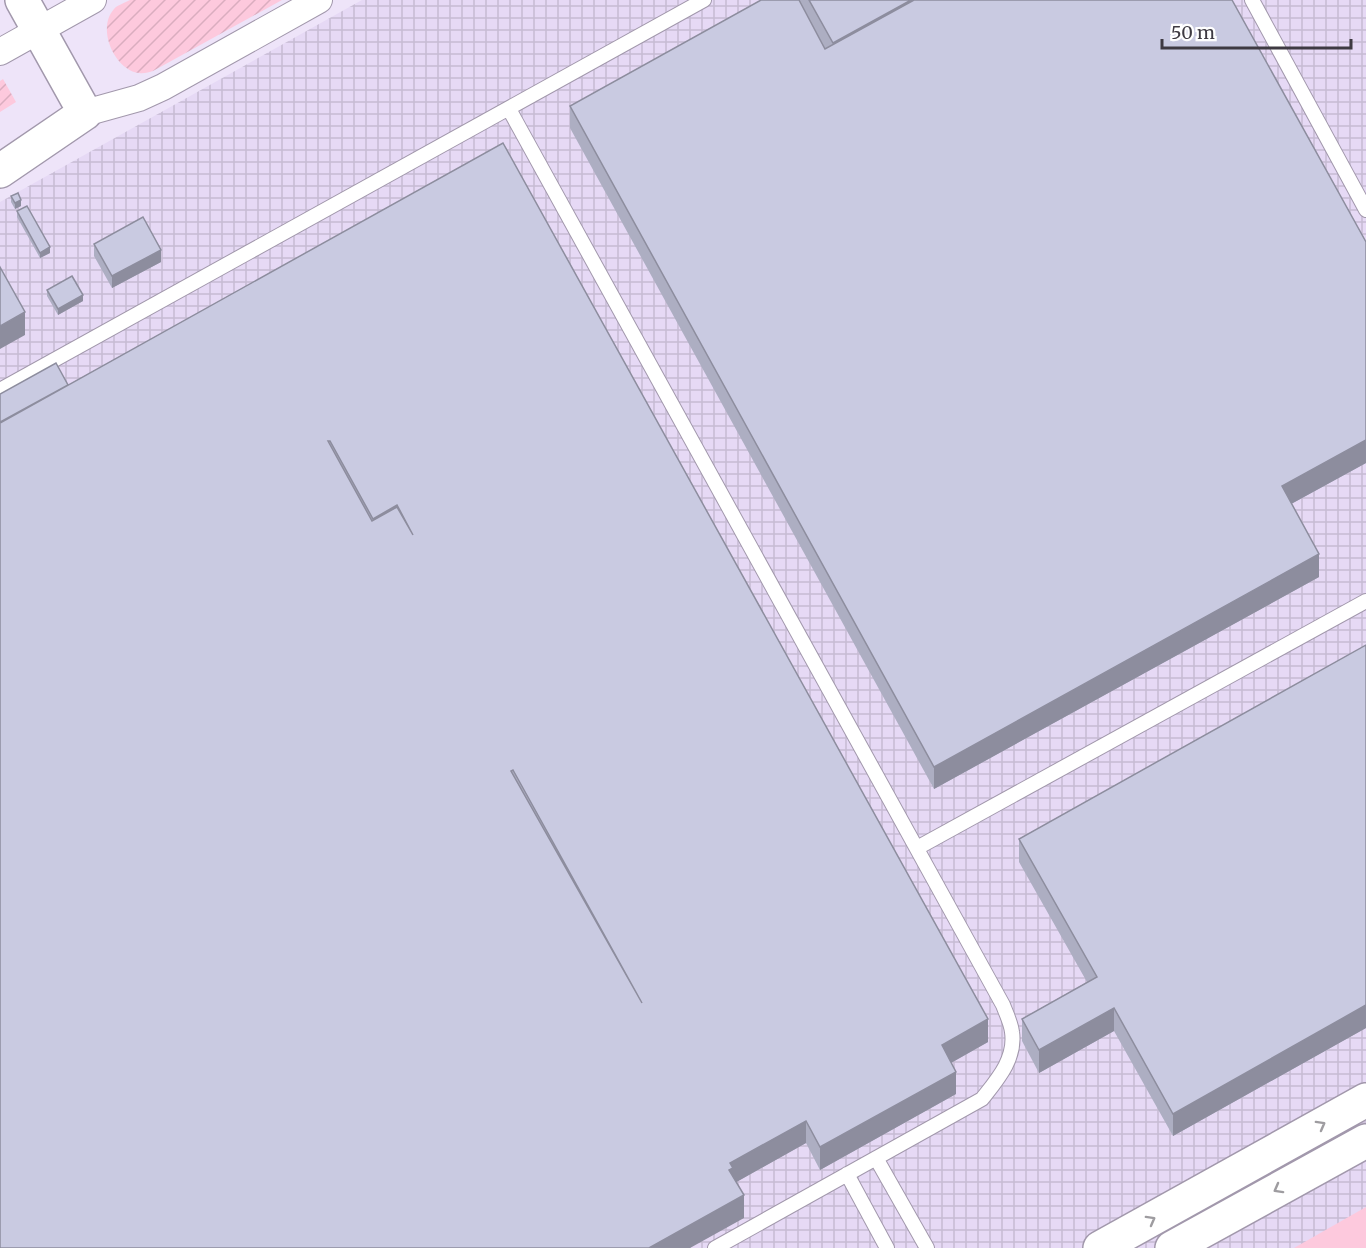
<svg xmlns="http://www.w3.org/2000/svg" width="1366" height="1248" font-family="Merriweather,serif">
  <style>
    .industrial { fill: url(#industrial-grid) }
    .grass { fill: #fdc9dd }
    .garden { fill: url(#garden-furrows) }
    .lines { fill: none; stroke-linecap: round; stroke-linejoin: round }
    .lane-casing { stroke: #a298ac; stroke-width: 16 }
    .street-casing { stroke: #a298ac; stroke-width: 28 }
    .secondary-casing { stroke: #a298ac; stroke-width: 36 }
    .lane { stroke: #fff; stroke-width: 14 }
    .street { stroke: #fff; stroke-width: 26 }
    .secondary { stroke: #fff; stroke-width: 33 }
    .wall { fill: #adaec2 }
    .shaded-wall { fill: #8d8d9e }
    .building { fill: #c9cae1; stroke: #8d8d9e; stroke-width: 1.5; fill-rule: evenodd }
    .oneway { stroke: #9e9ca0 }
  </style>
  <defs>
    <pattern id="industrial-grid" width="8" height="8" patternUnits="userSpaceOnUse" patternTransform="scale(1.5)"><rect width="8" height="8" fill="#e6d9f5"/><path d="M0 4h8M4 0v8" fill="none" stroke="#c6bbd3"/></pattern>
    <pattern id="garden-furrows" width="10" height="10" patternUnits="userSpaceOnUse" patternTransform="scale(1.5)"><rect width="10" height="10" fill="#fdc9dd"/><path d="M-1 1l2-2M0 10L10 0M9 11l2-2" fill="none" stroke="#daadbf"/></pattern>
  </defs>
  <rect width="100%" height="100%" fill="#eee4f9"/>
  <path class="industrial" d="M362,0H1366V1248H0V202Z"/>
  <path class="grass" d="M1366,1207V1248H1294Z"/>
  <path class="garden" d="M130,0H282L153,71C149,72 144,74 139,73C115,70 96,29 114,9C117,5 125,3 130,0Z
    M3,79L16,102L0,112V81Z"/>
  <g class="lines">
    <g class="lane-casing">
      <path id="lane" d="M1252,0L1366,210
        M509,109L1003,1005C1006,1013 1011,1023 1012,1032C1016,1059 997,1080 982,1099L715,1248
        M0,390L704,0
        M917,848L1366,601
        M876,1158L927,1248
        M847,1174L887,1248"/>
    </g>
    <g class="street-casing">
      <path id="street" d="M0,52L93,0
        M85,113L139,98L163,87L319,0"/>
    </g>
    <g class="secondary-casing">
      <path id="secondary" d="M22,0L85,113
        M0,171L85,113
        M1100,1248L1366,1100
        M1172,1248L1366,1141"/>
    </g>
    <use href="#lane" class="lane"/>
    <use href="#street" class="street"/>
    <use href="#secondary" class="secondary"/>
  </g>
  <path class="wall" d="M761,0H1232L1366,242V463L1291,504L1319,577L934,789L570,128V106Z
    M503,143L988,1042L951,1063L956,1094L820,1170L806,1143L736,1182L744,1218L0,1248L68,385Z
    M11,196L21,206L15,209L11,202Z
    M17,211L50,253L40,258L17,217Z
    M94,244L161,262L112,288L94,256Z
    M47,290L83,301L58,315L47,296Z
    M1366,645V1028L1173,1136L1114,1031L1039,1073L1022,1041V1019L1087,982L1019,862V839Z"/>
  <path class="shaded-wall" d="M911,0H952L833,66V43Z
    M21,200V206L15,209V203Z
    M50,247V253L40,258V253Z
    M161,250V262L112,288V276Z
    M83,295V301L58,315V309Z
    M25,312V335L0,349V326Z
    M1366,440V463L1282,509V486Z
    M397,505V528L373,542V519Z
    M1319,554V577L934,789V767Z
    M1366,1005V1028L1173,1136V1114Z
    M1114,1008V1031L1039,1073V1050Z
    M988,1019V1042L942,1068V1045Z
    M956,1072V1094L820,1170V1147Z
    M806,1121V1143L733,1184L729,1193L730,1163Z
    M744,1195V1218L690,1248H649Z"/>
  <path class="building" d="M761,0H799L825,49L914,0H1232L1366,242V440L1282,486L1319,554L934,767L570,106Z
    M809,0H911L833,43Z
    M503,143L988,1019L942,1045L956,1072L820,1147L806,1121L730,1163L733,1168L729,1170L744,1195L649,1248H0V423ZM328,441H330L373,519L397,505L413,535L397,507L372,521ZM513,770L642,1003L511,771Z
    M18,193L21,200L15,203L11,196Z
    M27,206L50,247L40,253L17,211Z
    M143,217L161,250L112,276L94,244Z
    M0,267L25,312L0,326Z
    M72,276L83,295L58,309L47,290Z
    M56,363L68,385L0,422V394Z
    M1366,645V1005L1173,1114L1114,1008L1039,1050L1022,1019L1097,977L1019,839Z"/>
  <defs><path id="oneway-chevron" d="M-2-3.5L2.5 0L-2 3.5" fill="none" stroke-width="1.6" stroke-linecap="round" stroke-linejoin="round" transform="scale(1.5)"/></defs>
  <g class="oneway">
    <use href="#oneway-chevron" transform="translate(1321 1125) rotate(-29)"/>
    <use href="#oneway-chevron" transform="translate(1278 1189) rotate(151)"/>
    <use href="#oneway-chevron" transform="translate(1151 1220) rotate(-29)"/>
  </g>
  <path d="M1162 39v9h189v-9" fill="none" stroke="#3e3a42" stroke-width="3"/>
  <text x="1171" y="39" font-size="18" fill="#3e3a42" stroke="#ffffff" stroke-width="4.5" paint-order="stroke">50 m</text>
</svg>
